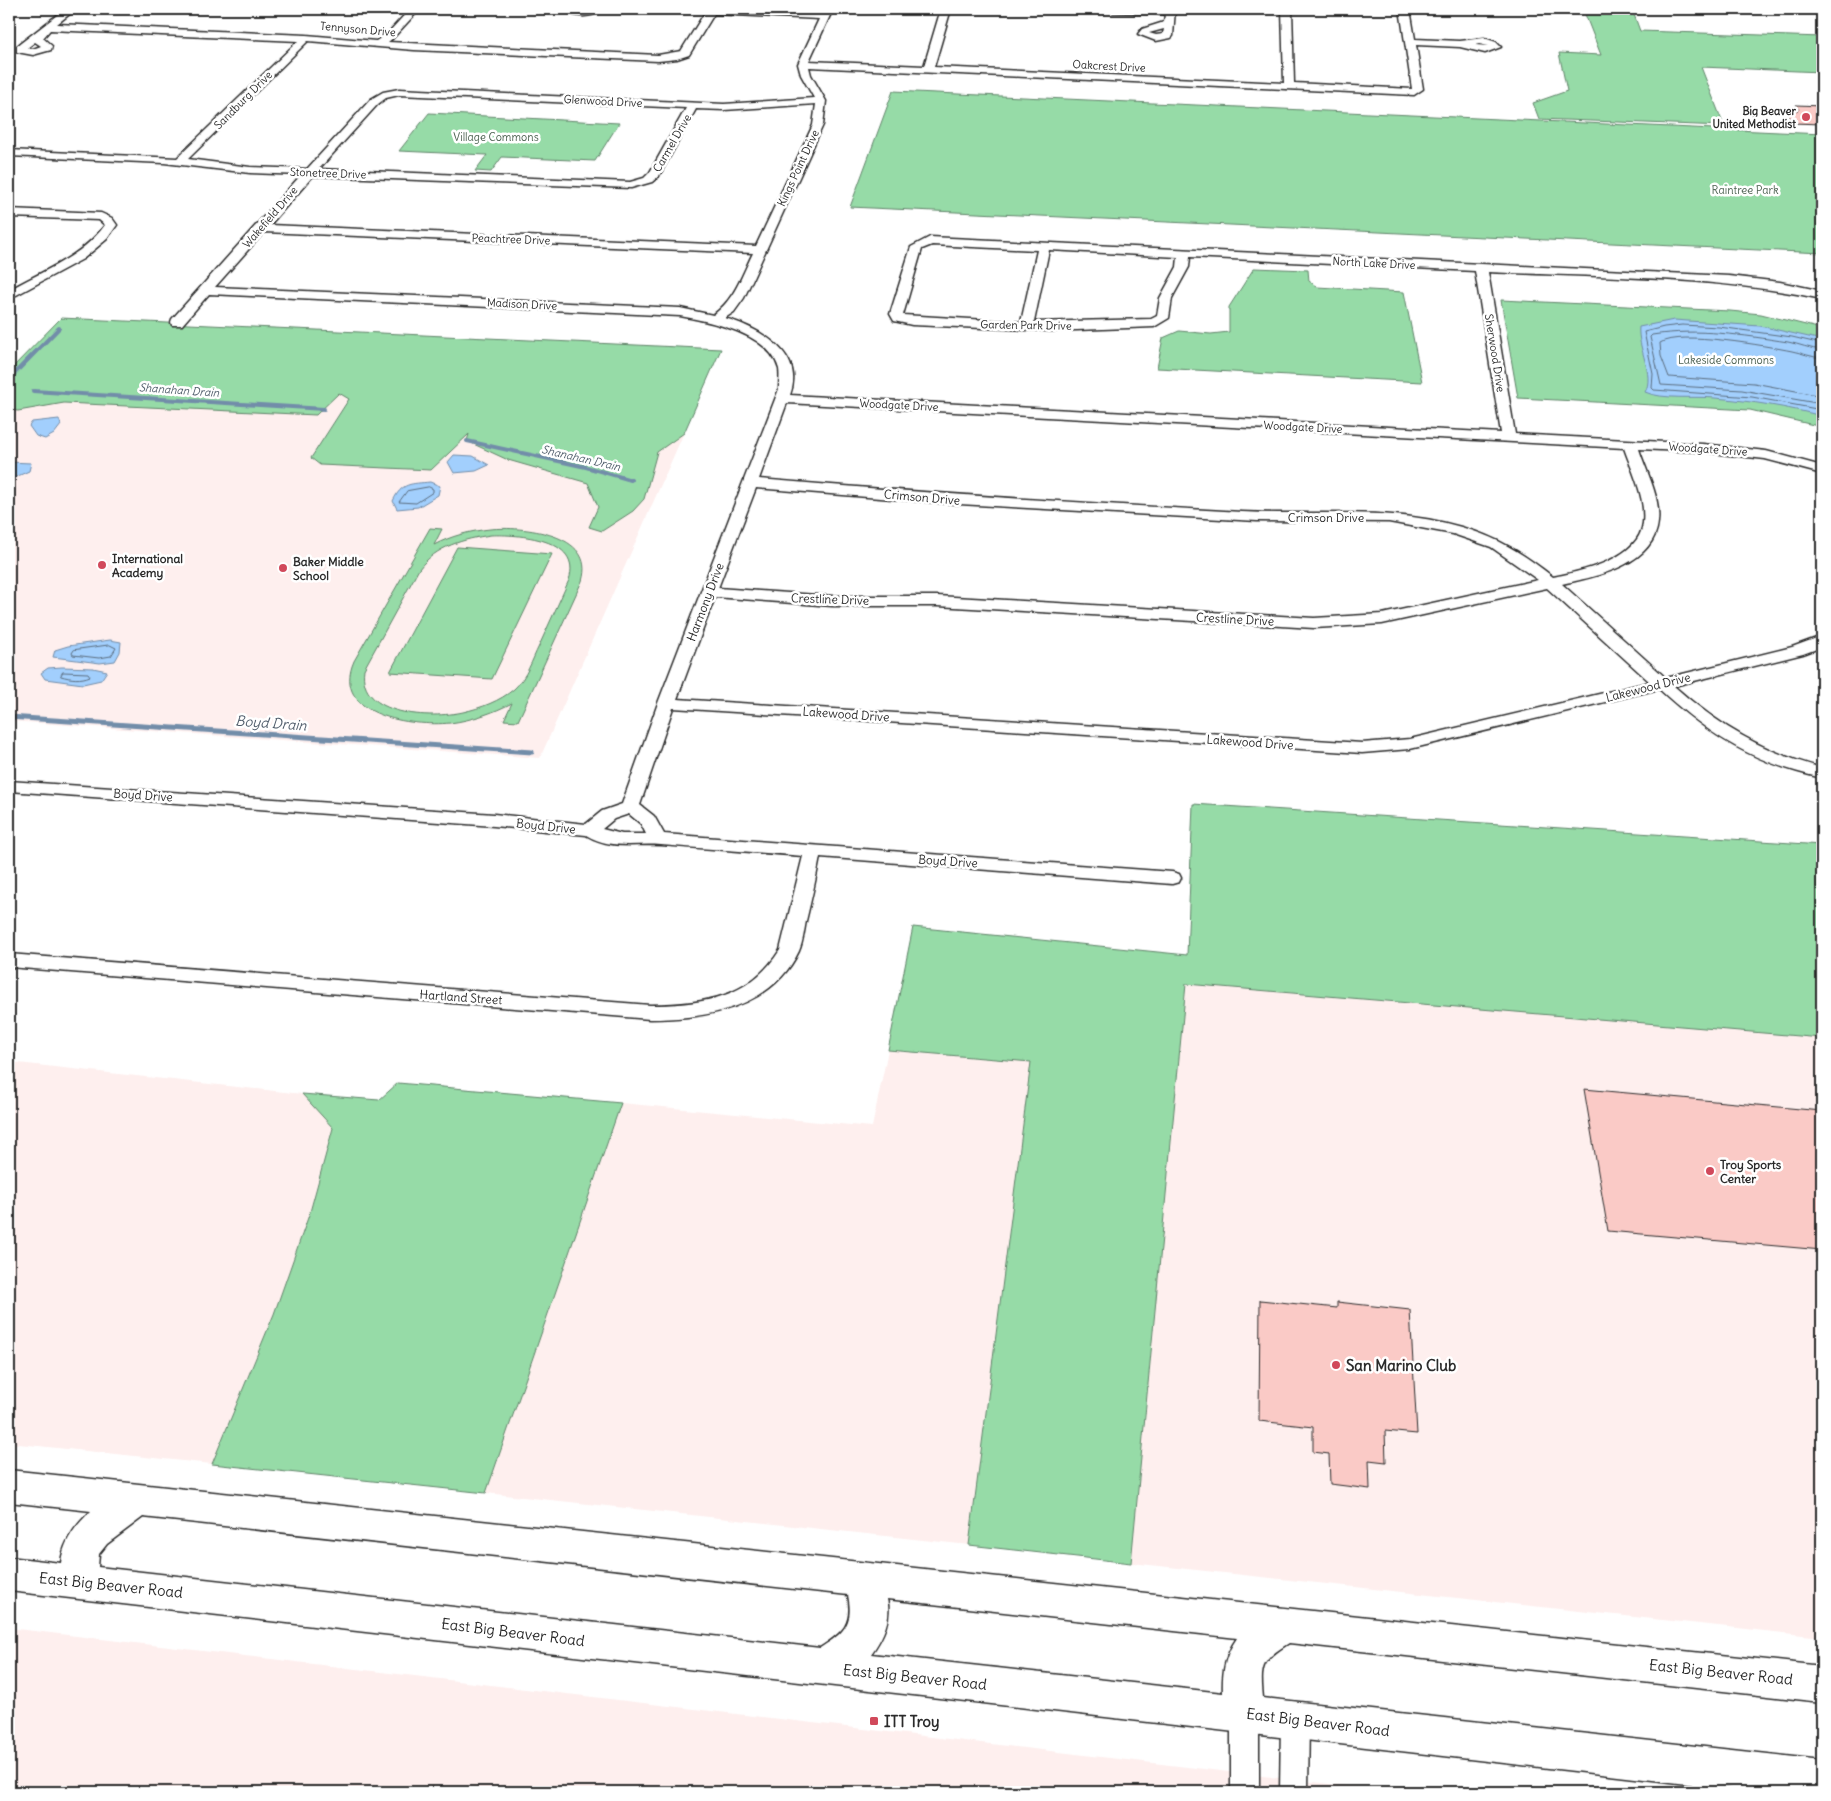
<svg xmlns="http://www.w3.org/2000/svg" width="1831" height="1801" font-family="Delius,sans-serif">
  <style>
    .built { fill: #feefee }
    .green { fill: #96dba7; stroke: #608369; fill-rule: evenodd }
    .water { fill: #a2cffd; stroke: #728da9 }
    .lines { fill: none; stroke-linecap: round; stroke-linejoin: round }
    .shore { stroke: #5b6d7f; stroke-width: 1 }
    .stream-far1 { stroke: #728da9; stroke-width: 4 }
    .stream { stroke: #728da9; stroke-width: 5 }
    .building { fill: #facac6; stroke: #2b2b2b }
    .street-casing { stroke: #2b2b2b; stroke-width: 3 }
    .primary-casing { stroke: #2b2b2b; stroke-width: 3 }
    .street { fill: #fff; fill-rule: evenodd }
    .primary { fill: #fff; fill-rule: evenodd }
    .poi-dot { fill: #d1495b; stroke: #fff; stroke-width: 2 }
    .labels { text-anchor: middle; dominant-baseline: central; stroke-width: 5; stroke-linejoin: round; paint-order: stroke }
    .far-street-label { font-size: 11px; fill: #2b2b2b; stroke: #fff }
    .far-poi-label { font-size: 11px; font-weight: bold; fill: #2b2b2b; stroke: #fff; text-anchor: end }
    .far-park-label { font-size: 11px; fill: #4b6050; stroke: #fff }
    .far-water-label { font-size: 11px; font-style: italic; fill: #4f5c6a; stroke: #fff }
    .street-label { font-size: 12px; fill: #2b2b2b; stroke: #fff }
    .poi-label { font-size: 12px; font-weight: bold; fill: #2b2b2b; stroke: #fff; text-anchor: start }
    .water-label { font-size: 14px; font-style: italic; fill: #4f5c6a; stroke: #fff }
    .near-poi-label { font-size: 15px; font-weight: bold; fill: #2b2b2b; stroke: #fff; text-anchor: start }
    .near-street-label { font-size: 15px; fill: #2b2b2b; stroke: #fff }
  </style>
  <rect width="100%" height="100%" fill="#fff"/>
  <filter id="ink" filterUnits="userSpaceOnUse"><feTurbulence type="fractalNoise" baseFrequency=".02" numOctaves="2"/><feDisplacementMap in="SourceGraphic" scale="10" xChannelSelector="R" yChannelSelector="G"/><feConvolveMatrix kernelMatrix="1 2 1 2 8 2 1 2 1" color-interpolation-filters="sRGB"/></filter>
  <g filter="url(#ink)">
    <path class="built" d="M61,318L721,349L540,758L9,721V371Z
      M1186,984L1822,1038V1637L1131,1563Z
      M888,1050L1031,1062L969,1545L486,1493L621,1103L872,1127Z
      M9,1062L302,1094L333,1127L310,1212L274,1314L212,1464L9,1443Z
      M9,1628L135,1643L1398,1792H9Z"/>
    <path class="green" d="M1583,9H1632L1640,31L1822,37V72L1701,67L1724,126L1539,119L1533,103L1567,91L1559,53L1601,55Z
      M893,91L1822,134V253L850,207Z
      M429,113L619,123L595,161L502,157L491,172L475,171L487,155L399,151Z
      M1254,268L1308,270L1309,281L1317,287L1404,292L1422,382L1157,368L1163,338L1179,331L1211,334L1229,332V307Z
      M1501,300L1730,311L1761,314L1822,329V427L1750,410L1518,398Z
      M61,318L721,349L684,433L657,452L644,499L633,511L602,531L589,527L598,507L588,483L508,460L467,441L469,434L431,470L320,465L311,458L349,399L339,393L316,415L64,403L18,411L9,410V371Z
      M430,528L442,529L434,545C451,536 470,531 490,529C521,526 597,533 582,581L518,721L504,720L512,703C493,713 472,720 450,723C413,727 330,716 354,661ZM491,535C517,534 583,538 569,580C559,602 549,624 539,646C532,660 527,677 514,689C500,701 481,708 463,712C432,719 357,717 364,669L419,569C436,546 464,539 491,535Z
      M457,547L552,554L492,679L390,672Z
      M1193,804L1822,845V1038L1186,984L1131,1563L969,1545L1031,1062L888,1050L913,927L1187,955Z
      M398,1083L621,1103L486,1493L212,1464L274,1314L310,1212L333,1128L302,1094L379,1100Z"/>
    <path class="water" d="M1674,320L1760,326L1822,340V416C1787,407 1751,401 1715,398C1695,396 1662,400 1645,392C1655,375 1637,348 1639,327Z
      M59,419L61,425L54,434L45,439L36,436L29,426L32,422Z
      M454,455L473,456L489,465L476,471L454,473L448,462Z
      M9,462L31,463L29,471L9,480Z
      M430,482L440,486L438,495L418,507L397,509L393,501C402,482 411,484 430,482Z
      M110,640L121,642L120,652L115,661L100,663L53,657L55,650L68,646Z
      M62,667L93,668L107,671L101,680L83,684L45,679L41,673L48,668Z"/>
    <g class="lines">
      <path class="shore" d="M1822,344L1792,337L1719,327L1682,325L1664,327L1644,332L1653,374L1652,388L1654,390L1752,397L1822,410
        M1822,350C1810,349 1799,344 1788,342C1742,335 1698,328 1652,335L1650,337L1661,385L1742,390L1822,404
        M1822,358C1811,357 1802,353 1792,351C1767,346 1679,330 1660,343L1661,356L1669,377L1754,383L1822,396
        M429,487L433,489V492L416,503L399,502L407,491Z
        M110,645L116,648L111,656L99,658L73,655L72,653L74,650Z
        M63,672L88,673L90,676C81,680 71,679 61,676Z"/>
      <path class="stream-far1" d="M9,379L59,328
        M33,391L324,409
        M467,441L586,467L631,480"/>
      <path class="stream" d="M9,717L532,752"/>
    </g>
    <path class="building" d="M1796,105L1822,106V124L1792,123L1786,110H1799Z
      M1584,1089L1822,1111V1250L1608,1231Z
      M1260,1300L1337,1308V1302L1410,1310L1417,1434L1385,1431L1386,1462L1369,1460L1370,1489L1330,1484L1329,1454L1313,1452V1427L1259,1421Z"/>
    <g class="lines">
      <g class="street-casing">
        <path id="street" d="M65,9H76L57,24L306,35L376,41L387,34L410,9H420L393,38L388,42L658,55L681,51L707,9L821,13L823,9H833L809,61L924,66L941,9H951L934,67L1284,83L1282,9H1292L1294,83L1412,89L1400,9H1410L1415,39L1460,41L1484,38L1496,42L1501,47L1485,53L1460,47L1416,45L1423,89L1414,95L809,67L811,75L826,101L823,125L744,298L734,312L725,318C758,328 806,353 790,395L1501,433L1475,271L1190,257L1189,267L1172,298L1169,318L1154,327L1051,331L912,325L894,321L890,314L911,247L930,237L1729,276L1780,282L1822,291V299C1715,276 1598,277 1488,272L1515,434L1703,444L1766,451L1822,466V474L1765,459L1703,452L1639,449C1646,471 1661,498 1658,522C1654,565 1595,577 1562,584L1666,678L1792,647L1822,636V647L1803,654L1674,686C1719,726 1763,752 1822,768V778C1754,763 1710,736 1659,689L1410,749L1362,753L673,708L640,805L654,816L664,834L1172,872L1179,874L1181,878L1179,882L1172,884L820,857C816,879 811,900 806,921C804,931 803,942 799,951C772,1008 706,1019 650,1019L9,967V954L650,1005C703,1005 750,998 780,950L803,856C755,852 708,849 661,845C633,843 612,850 586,835L494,826L9,791V781L494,814L586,824L602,811L622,804L658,703L779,389C779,383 780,375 779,369C769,333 712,322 680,316L209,294L182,325H172L171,322L172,319L301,175L250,173L164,163L9,156V150L177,158L298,41L50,30L43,38L52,46L51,50L33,55L17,52V46ZM714,14L819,19L798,64L801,75L814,98L724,104L399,89L383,92L371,99L307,169L250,167L188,159L308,41L414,50L658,61L677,59L689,55ZM35,42L41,46L33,49L27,48ZM1479,44L1489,46L1475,45ZM399,95L686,108L650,172L644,178L630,182L319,169L378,104L386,98ZM816,104L813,125L756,246L270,225L313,176L631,188L652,182L659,176L696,109L724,110ZM264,232L753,253C741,277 735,299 713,315L680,308L215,287ZM932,245L1037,250L1021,322L903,315L922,249ZM1049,250L1178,257L1177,267L1160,298L1157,316L1151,319L1034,322ZM787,403L1624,448C1632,471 1646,498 1643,523C1639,559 1583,571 1553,577C1522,553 1499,538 1461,527C1390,506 1315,516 1242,512C1081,503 920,493 759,479ZM756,488L942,503L1257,521L1389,522L1453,534L1491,547L1538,580L1382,614L1314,618L937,596H832L718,588ZM1547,588L1650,682L1410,739L1362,743L677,699L715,597L832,606H937L1314,628L1382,624ZM629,814L641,824L646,834H622L602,829L614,819Z
          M563,9H602C592,19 573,18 563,9Z
          M1108,9H1175L1173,36L1171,38L1156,41L1138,34L1142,29L1164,22L1165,14L1113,12ZM1164,29L1163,34L1156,35L1149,33Z
          M1800,9H1822V12H1805Z
          M9,209L101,213L112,218L117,225L107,239L83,259L9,299V290C42,271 82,257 105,225L99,220L9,217Z
          M1245,1701L1255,1705L1259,1714V1792H1231V1714L1235,1705Z
          M1295,1707L1305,1711L1309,1720L1308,1792H1280L1281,1720L1285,1711Z
          M1704,1753L1714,1757L1718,1766L1721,1792H1693L1690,1766L1694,1757Z"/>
      </g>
      <g class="primary-casing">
        <path id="primary" d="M9,1470L1822,1666V1702L1289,1643C1261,1660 1260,1666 1263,1698L1822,1760V1792H1757L9,1591V1557L61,1563C63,1542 76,1525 91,1511L9,1502ZM143,1517L848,1595C854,1624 844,1633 820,1648L98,1567L99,1554L107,1544ZM887,1599L1237,1638C1225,1655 1222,1672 1223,1693L871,1654C883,1637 892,1619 887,1599Z"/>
      </g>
      <use href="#street" class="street"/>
      <use href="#primary" class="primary"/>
    </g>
  </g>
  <g class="poi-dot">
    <circle cx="1806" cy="117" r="5"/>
    <circle cx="102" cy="565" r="5"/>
    <circle cx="283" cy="568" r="5"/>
    <circle cx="1710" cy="1171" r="5"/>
    <circle cx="1336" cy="1365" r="5"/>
    <rect x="869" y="1716" width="10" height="10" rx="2.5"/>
  </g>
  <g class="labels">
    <g class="far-street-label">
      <text transform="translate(358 29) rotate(5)">Tennyson Drive</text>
      <text transform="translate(1109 66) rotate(3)">Oakcrest Drive</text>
      <text transform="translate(243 100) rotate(-45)">Sandburg Drive</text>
      <text transform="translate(603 101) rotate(3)">Glenwood Drive</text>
      <text transform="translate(672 143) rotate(-60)">Carmel Drive</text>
      <text transform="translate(798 168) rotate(-65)">Kings Point Drive</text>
      <text transform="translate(328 173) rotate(2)">Stonetree Drive</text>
      <text transform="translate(270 217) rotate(-49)">Wakefield Drive</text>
      <text transform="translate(511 239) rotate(2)">Peachtree Drive</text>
      <text transform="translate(1374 263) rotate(3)">North Lake Drive</text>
      <text transform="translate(522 304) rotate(3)">Madison Drive</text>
      <text transform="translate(1026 325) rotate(1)">Garden Park Drive</text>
      <text transform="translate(1495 353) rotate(81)">Sherwood Drive</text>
      <text transform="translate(899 405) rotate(3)">Woodgate Drive</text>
      <text transform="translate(1303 427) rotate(3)">Woodgate Drive</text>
      <text transform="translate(1708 449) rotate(4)">Woodgate Drive</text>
    </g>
    <g class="far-poi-label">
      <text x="1796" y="111">Big Beaver<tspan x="1796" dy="13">United Methodist</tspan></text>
    </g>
    <g class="far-park-label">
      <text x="496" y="137">Village Commons</text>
      <text x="1745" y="190">Raintree Park</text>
      <text x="1726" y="360">Lakeside Commons</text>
    </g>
    <g class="far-water-label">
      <text transform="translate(179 390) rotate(4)">Shanahan Drain</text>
      <text transform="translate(581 458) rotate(13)">Shanahan Drain</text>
    </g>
    <g class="street-label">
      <text transform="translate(922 497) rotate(5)">Crimson Drive</text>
      <text x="1326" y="517">Crimson Drive</text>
      <text transform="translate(830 599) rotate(2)">Crestline Drive</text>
      <text transform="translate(705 602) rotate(-69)">Harmony Drive</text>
      <text transform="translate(1235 619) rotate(3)">Crestline Drive</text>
      <text transform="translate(1648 687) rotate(-14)">Lakewood Drive</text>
      <text transform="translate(846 714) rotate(4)">Lakewood Drive</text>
      <text transform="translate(1250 742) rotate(4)">Lakewood Drive</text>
      <text transform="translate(143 795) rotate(4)">Boyd Drive</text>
      <text transform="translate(546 826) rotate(6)">Boyd Drive</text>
      <text transform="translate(948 861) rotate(4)">Boyd Drive</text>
      <text transform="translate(461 997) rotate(4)">Hartland Street</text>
    </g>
    <g class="poi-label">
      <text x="112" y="558">International<tspan x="112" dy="14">Academy</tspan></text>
      <text x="293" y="561">Baker Middle<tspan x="293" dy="14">School</tspan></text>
      <text x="1720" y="1164">Troy Sports<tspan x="1720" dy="14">Center</tspan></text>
    </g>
    <g class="water-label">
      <text transform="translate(271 723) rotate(4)">Boyd Drain</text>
    </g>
    <g class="near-poi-label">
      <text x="1346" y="1365">San Marino Club</text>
      <text x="884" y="1721">ITT Troy</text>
    </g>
    <g class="near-street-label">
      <text transform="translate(111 1585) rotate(6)">East Big Beaver Road</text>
      <text transform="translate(513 1632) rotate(7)">East Big Beaver Road</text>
      <text transform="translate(1721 1672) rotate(6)">East Big Beaver Road</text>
      <text transform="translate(915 1677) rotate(6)">East Big Beaver Road</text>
      <text transform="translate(1318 1722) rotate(7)">East Big Beaver Road</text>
    </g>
  </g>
  <rect width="1831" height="1801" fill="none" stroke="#fff" stroke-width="30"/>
  <rect x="15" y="15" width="1801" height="1771" fill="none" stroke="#2b2b2b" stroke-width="2" filter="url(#ink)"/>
</svg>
